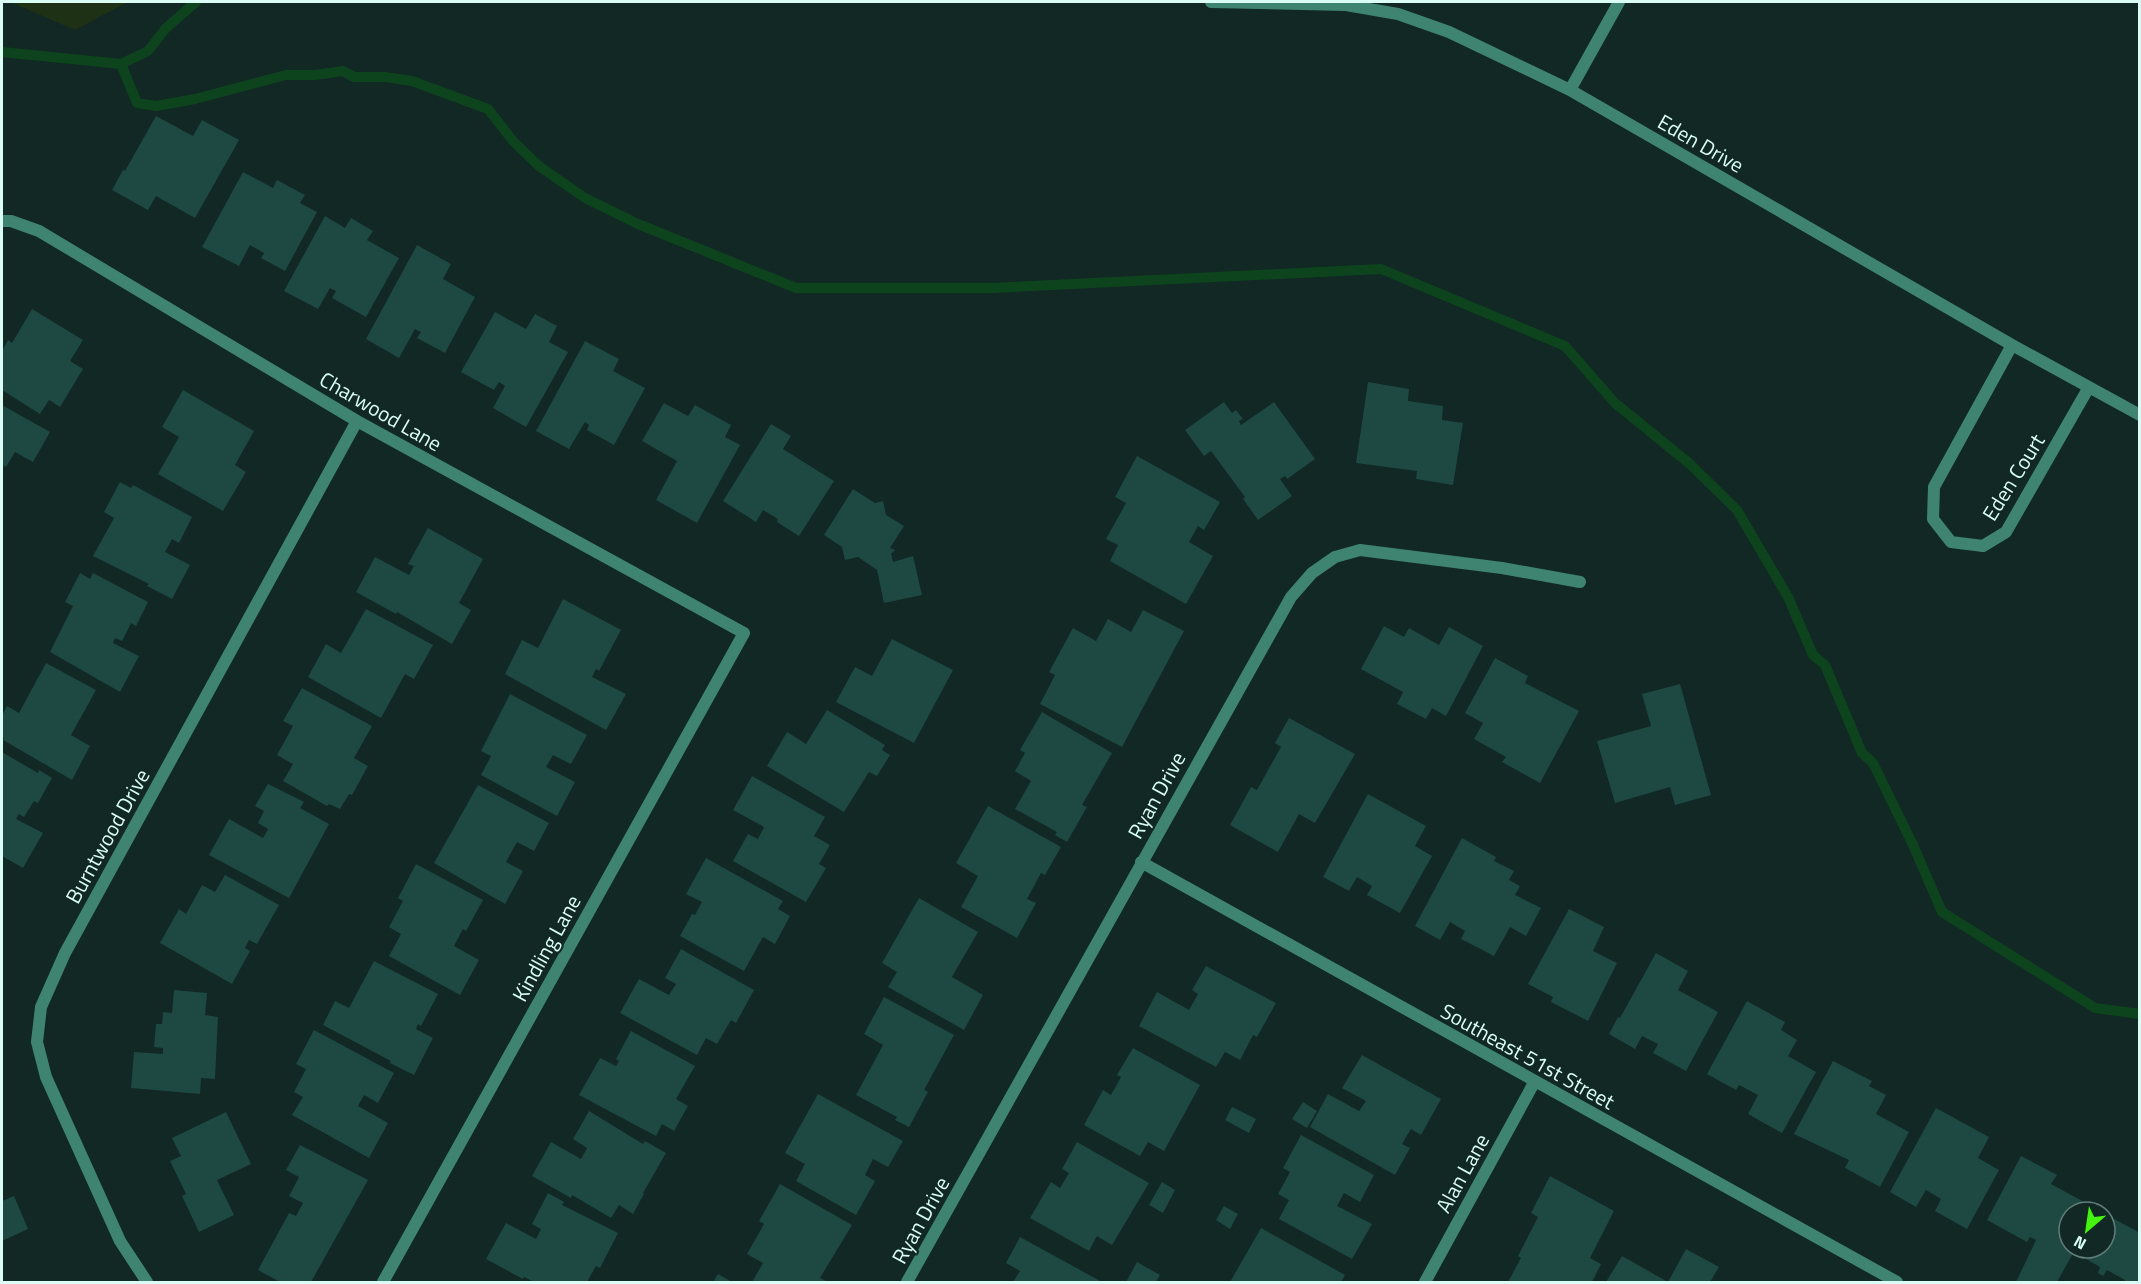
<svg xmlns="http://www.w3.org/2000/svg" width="2141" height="1284" font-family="'Titillium Web',sans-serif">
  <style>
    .green { fill: #1f3115 }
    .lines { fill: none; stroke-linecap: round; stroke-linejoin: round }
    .stream { stroke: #0d441e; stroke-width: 10 }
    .building { fill: #1e4842 }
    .street { stroke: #3f8470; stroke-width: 12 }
    .labels { text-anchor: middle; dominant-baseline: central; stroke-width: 4.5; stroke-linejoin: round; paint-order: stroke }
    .street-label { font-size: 21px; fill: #dafdf6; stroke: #112824 }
  </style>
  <rect width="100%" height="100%" fill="#112824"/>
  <path class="green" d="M10,2H128L75,30Z"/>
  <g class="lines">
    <path class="stream" d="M2,52L121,64L148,51L166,28L196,2
      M121,64L137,103L156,106L195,99L286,75H315L343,71L354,77H385L412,81L488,109L513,141L539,166L585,198L638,224L796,288H992L1381,269L1565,346L1615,403L1690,464L1737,510L1788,597L1813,655L1825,665L1862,753L1873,763L1913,845L1942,912L2095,1008L2140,1014"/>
  </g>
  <path class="building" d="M156,116L193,136L202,120L239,140L195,218L156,196L148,210L112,190L123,170L125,171Z
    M243,172L273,188L277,180L305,195L300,203L317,212L285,271L261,258L264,253L250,245L239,266L202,247Z
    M325,216L345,228L351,218L373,231L367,240L399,258L366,317L332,298L336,291L330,288L318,309L284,291Z
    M417,245L451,264L443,279L475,297L445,353L417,338L421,332L415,329L399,358L366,339Z
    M32,309L83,340L70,361L83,369L60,407L49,400L40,414L2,390V348L3,349L8,340L12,343Z
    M495,312L526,329L535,314L557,326L549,342L568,352L526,427L493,408L505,386L499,382L494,390L461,372Z
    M585,341L619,359L613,371L645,388L614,445L587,430L589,425L585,422L569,449L536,431Z
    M1368,382L1409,389L1408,401L1443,406L1442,420L1463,423L1453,485L1416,479L1417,471L1356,463Z
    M183,390L254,431L235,465L246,472L223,511L158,474L179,437L162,427Z
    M1224,402L1232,413L1236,410L1243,419L1239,421L1241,425L1274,402L1315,459L1287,479L1285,476L1280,479L1292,496L1258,520L1243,499L1245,497L1211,451L1204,456L1185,430Z
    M664,403L688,416L695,405L731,425L725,437L740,445L697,523L656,500L677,461L642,441Z
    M2,405L50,432L33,462L15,452L6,467L2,465Z
    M771,424L791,436L783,449L834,481L799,536L777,522L778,519L763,510L756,522L723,501Z
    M1137,456L1220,502L1204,530L1198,526L1189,542L1213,556L1186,604L1110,561L1118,545L1106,539L1126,503L1115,497Z
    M120,482L131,488L133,485L192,517L179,543L172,539L165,552L190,565L172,599L147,586L149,584L93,556L114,518L104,512Z
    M853,489L875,503L883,501L886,515L904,526L890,548L895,550L891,554L893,562L913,556L922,595L884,603L877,570L858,557L845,560L842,547L824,535Z
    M428,528L483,559L459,603L471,610L452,644L397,612L396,614L356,592L375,557L409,575L414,566L408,564Z
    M80,573L90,579L93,573L148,602L136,626L131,623L122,641L115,638L113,643L139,656L120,692L50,652L73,606L65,602Z
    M563,599L621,630L599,671L596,669L592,677L626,694L606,730L505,674L522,640L538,648Z
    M366,609L433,645L414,679L405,674L381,718L308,677L326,644L341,653Z
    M1143,610L1184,631L1122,747L1040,704L1055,675L1049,672L1073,628L1096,641L1108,619L1131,632Z
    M1384,626L1404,637L1409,628L1439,645L1449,627L1483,646L1446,716L1432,708L1426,719L1397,704L1403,692L1361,669Z
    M892,639L953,670L914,743L836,702L855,667L872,676Z
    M1495,658L1528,676L1525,683L1579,711L1540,783L1502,762L1506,757L1474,739L1483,723L1465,713Z
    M46,663L96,690L71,735L90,746L72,780L3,740L4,738L2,737V715L7,706L19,713Z
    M1680,684L1711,795L1675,805L1670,787L1615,803L1597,741L1651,726L1642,694Z
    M302,688L372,726L354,758L368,766L352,795L349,794L340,809L329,804L327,806L283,781L293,764L277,755L293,726L283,721Z
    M510,694L587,735L571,764L553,755L546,767L575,782L557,816L481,775L491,756L481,751Z
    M827,710L885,745L882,750L890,755L877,776L869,772L844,812L767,766L787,732L806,744Z
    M1042,712L1112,753L1082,805L1087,807L1067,842L1055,835L1057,832L1015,809L1031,781L1015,771L1025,753L1020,750Z
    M1289,718L1355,754L1315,823L1299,814L1278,852L1230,825L1251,787L1257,790L1281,747L1275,743Z
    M2,752L38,773L39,770L52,778L38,803L34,801L24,817L19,814L16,819L43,833L23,868L2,856Z
    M752,776L825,817L814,836L830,845L819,864L826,868L806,902L733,861L748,834L758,839L764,827L733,810Z
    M268,784L304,802L300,808L329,824L289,898L209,855L229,819L263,838L268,829L258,823L264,811L255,806Z
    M478,785L549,823L534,851L517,842L506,862L523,871L505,904L434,863Z
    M1368,794L1426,826L1415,846L1432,856L1400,913L1367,895L1372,886L1357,877L1349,891L1323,877Z
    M988,806L1061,847L1045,875L1041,873L1027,899L1036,903L1017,938L961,907L978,876L956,863Z
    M1462,838L1496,857L1494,861L1514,871L1509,880L1520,886L1515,895L1541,908L1526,936L1510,927L1494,956L1461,939L1465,931L1450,922L1440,940L1415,926Z
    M706,858L783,901L778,909L790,916L775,944L763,937L744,971L680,936L692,914L695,915L702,902L686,894Z
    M416,864L483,900L466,931L463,929L454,946L479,960L460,995L389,956L401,934L389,927L403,901L398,898Z
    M225,875L279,905L257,944L249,940L245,948L250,951L232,984L160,943L179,909L186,914L202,885L215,892Z
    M919,898L978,932L952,977L983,995L964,1030L888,987L897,972L882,963Z
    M1569,909L1604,927L1593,951L1617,963L1588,1021L1551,1002L1553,997L1528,984Z
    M681,949L754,990L736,1023L731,1020L717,1044L706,1038L697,1055L620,1013L639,979L669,995L676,984L665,978Z
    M1656,953L1688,971L1678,990L1718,1012L1686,1071L1653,1053L1658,1044L1642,1036L1635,1049L1609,1034L1618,1017L1620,1018Z
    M374,961L438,994L421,1026L418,1024L416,1029L433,1038L414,1075L390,1063L391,1061L323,1025L335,1001L349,1008Z
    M1206,966L1276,1003L1257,1037L1253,1035L1240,1060L1225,1052L1216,1067L1139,1026L1157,992L1189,1010L1198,994L1192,990Z
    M174,990L207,993L205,1015L218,1017L215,1079L201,1078L200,1094L131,1088L134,1052L163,1054V1048L154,1047L156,1024H162L163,1012L172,1013Z
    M884,997L954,1035L924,1090L928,1092L909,1127L895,1120L897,1117L856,1095L883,1045L864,1034Z
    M1747,1001L1785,1022L1781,1030L1797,1040L1788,1056L1816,1072L1782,1133L1748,1114L1758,1095L1739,1085L1736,1090L1707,1074Z
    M314,1030L394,1073L378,1103L364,1095L358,1106L388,1123L369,1158L292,1115L303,1097L294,1092L306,1069L296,1064Z
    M631,1031L695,1066L676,1099L688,1106L674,1131L662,1124L656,1136L579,1095L600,1058L616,1066L619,1061L616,1059Z
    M1133,1048L1200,1085L1164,1151L1148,1142L1140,1156L1084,1125L1103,1090L1111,1095L1121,1077L1117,1075Z
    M1362,1055L1441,1099L1421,1135L1411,1129L1402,1144L1410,1148L1395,1175L1310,1127L1328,1094L1359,1111L1366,1101L1342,1088Z
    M1833,1061L1872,1081L1869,1086L1886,1095L1876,1114L1909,1132L1880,1187L1845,1168L1849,1160L1794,1134Z
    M818,1094L903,1141L888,1167L873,1159L865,1175L875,1181L856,1215L796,1181L805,1164L785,1153Z
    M1303,1102L1317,1111L1307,1128L1292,1119Z
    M1232,1107L1256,1119L1249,1133L1225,1120Z
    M1936,1108L1989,1137L1978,1158L1999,1170L1967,1229L1935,1211L1941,1199L1926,1190L1916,1207L1890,1192Z
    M589,1111L643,1144L645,1141L666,1153L643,1193L644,1194L633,1214L619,1205L611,1218L572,1195L571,1198L532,1176L551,1142L581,1159L587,1148L573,1139Z
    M226,1112L251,1164L217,1180L234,1215L199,1232L182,1196L186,1194L170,1161L181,1156L172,1138Z
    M1301,1135L1374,1175L1360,1202L1344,1193L1337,1206L1372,1224L1352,1259L1279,1219L1289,1200L1278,1194L1290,1172L1283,1168Z
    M1077,1142L1149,1183L1112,1245L1097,1236L1089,1251L1030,1218L1051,1182L1060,1188L1069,1173L1062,1169Z
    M300,1145L368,1180L311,1282H280L258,1270L289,1213L296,1216L303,1203L289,1196L299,1177L286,1170Z
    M2021,1156L2057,1175L2051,1184L2097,1209L2096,1212H2069V1248H2076L2057,1282H2016L2036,1240L2030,1237L2027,1242L1987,1220Z
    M1550,1176L1614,1211L1590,1258L1601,1264L1592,1282H1508L1521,1258L1518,1256L1538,1217L1531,1213Z
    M1162,1182L1175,1190L1163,1213L1149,1205Z
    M780,1184L852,1225L820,1278L828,1282H752L763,1263L747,1254L764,1224L759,1221Z
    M548,1193L564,1202L562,1205L618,1233L600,1268L596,1266L587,1282H534L524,1277L523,1279L486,1259L506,1223L536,1239L541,1229L532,1224Z
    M14,1196L28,1229L2,1241V1201Z
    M1224,1206L1238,1214L1230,1229L1216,1220Z
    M2109,1216L2140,1233V1282H2124L2125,1280L2107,1270L2103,1276L2098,1273L2100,1267L2086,1259L2092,1248H2105V1223Z
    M1261,1228L1345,1275L1341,1282H1230Z
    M1020,1237L1102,1282H1013L1020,1271L1006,1263Z
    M1686,1249L1719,1267L1710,1282H1606L1622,1256L1668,1282Z
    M1137,1262L1160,1275L1156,1282H1126Z
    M718,1274L732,1282H713Z"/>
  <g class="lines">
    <path class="street" d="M1211,2L1346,5L1398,14L1449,32L1570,90L2012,345L2140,415
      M1570,90L1619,2
      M2,221H11L39,231L357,421L744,633L383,1282
      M2012,345L1934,487L1933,519L1951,542L1983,546L2006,532L2089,387
      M1141,862L1897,1282
      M147,1282L120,1241L46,1077L37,1042L41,1007L65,953L357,421
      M907,1282L1291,597L1312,573L1335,557L1360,550L1502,568L1580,582
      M1425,1282L1535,1081"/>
  </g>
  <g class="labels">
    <g class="street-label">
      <text transform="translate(1701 143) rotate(30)">Eden Drive</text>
      <text transform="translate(381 411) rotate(30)">Charwood Lane</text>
      <text transform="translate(2013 477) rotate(-58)">Eden Court</text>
      <text transform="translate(1156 795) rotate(-61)">Ryan Drive</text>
      <text transform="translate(107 836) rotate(-61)">Burntwood Drive</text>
      <text transform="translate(546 948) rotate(-61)">Kindling Lane</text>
      <text transform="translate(1528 1056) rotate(29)">Southeast 51st Street</text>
      <text transform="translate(1462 1173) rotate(-61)">Alan Lane</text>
      <text transform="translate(920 1220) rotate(-61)">Ryan Drive</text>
    </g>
  </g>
  <rect width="2141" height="1284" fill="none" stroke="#dafdf6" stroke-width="6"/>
  <g transform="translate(2087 1230) rotate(209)"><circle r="28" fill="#112824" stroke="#617d78" stroke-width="1.5"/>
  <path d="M0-4.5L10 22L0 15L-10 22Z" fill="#44f310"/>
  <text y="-9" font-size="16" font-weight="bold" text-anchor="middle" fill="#dafdf6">N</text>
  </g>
</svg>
